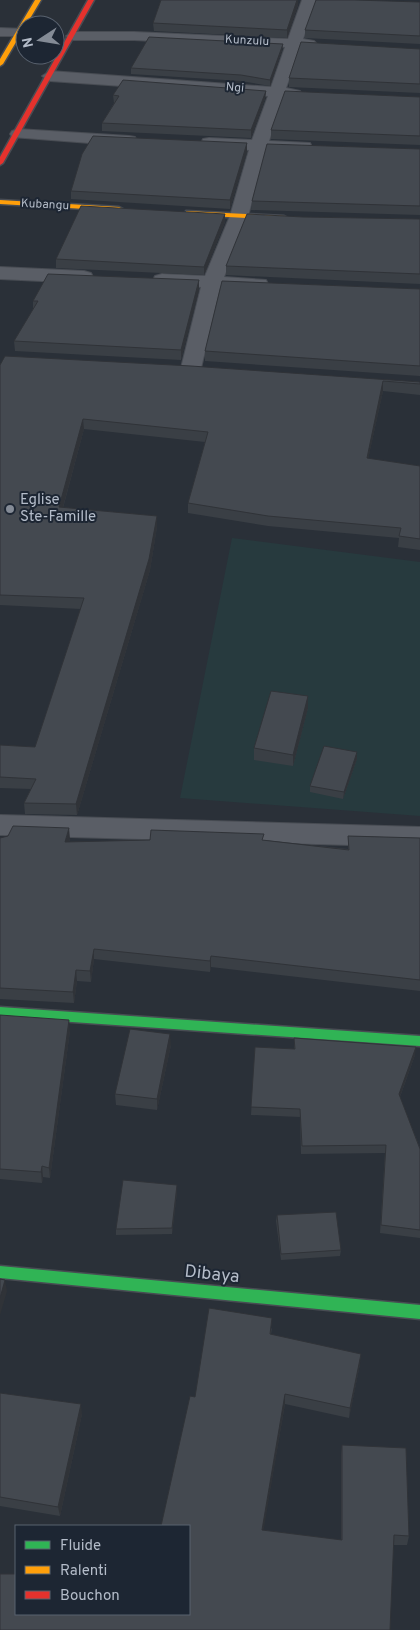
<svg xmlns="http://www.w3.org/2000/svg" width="420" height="1630" font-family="Overpass,sans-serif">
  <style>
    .green { fill: #273a3e }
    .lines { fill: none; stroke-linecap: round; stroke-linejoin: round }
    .street-casing { stroke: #484c53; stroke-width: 2 }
    .fast-casing { stroke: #484c53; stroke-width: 3 }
    .slow-casing { stroke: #484c53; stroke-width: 3 }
    .jam-casing { stroke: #484c53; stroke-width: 3 }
    .street { fill: #5a5e66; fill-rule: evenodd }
    .fast { fill: #30b455; fill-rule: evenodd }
    .slow { fill: #ff9f0a; fill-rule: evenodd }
    .jam { fill: #e5322d; fill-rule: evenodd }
    .wall { fill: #3a3f45 }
    .shaded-wall { fill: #303338 }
    .building { fill: #444950; stroke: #303338 }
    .poi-dot { fill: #848b96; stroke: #1d2633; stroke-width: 2 }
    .labels { text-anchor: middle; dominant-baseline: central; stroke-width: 4; stroke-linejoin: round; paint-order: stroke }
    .far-street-label { font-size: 12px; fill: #b4bcc9; stroke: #1d2633 }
    .poi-label { font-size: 15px; fill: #b4bcc9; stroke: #1d2633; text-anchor: start }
    .near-street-label { font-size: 18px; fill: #b4bcc9; stroke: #1d2633 }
  </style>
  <rect width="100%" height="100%" fill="#2a3038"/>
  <path class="green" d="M232,538L420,562V816L180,798Z"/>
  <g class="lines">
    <g class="street-casing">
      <path id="street" d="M302,0H316L303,39L314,41L317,44L309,49L300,48L286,88L300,91L302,94L294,99L283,98L269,141L310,143L312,147L310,151L304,152L266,150L248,216L224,277L266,280L268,284L266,288H220L201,368L198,372L191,374L184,372L181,368L201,287L155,284L153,280L155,276L162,274L205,276L230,216L249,150L209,148L203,147L201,143L203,139L209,138L252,140L268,96L50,81L42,76L50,71L271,87L285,47L134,40H73L66,36L73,32H134L288,39Z
        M0,28L24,29L25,34L19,36H0Z
        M18,129L129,136L135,137L137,141L135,145L129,146L12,137L10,134L12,131Z
        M0,267L84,271L91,273L93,277L91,281L84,283L0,279Z
        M0,815L420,827V847L0,835Z"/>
    </g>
    <g class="fast-casing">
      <path id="fast" d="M0,1007L420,1036V1046L0,1017Z
        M0,1266L420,1305V1319L0,1278Z"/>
    </g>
    <g class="slow-casing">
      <path id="slow" d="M35,0H41L3,64L0,66V59Z
        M0,200L119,207L123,209L119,211L0,204Z
        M186,211L284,216L288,218L284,220L189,215H186Z"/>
    </g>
    <g class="jam-casing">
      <path id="jam" d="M88,0H94L3,163L0,165V157Z"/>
    </g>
    <use href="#street" class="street"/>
    <use href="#fast" class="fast"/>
    <use href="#slow" class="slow"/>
    <use href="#jam" class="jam"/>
  </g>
  <path class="wall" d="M161,0H298V5L287,38L154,31L153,23Z
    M420,2V44L305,38V30Z
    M283,44L282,50L270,86L241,81L131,74V68Z
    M420,49V93L289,87V78Z
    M266,91L265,99L251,138L102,131V123L114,103L113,95Z
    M420,97V145L271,139V130Z
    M247,143V152L230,209L71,199V191Z
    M420,149V215L251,210L252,201Z
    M225,214V222L204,275L56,268V259Z
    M303,217L420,219V284L226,275V266Z
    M420,289V376L205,361V351Z
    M199,290L181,360L15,351L14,341L33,309V301Z
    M0,365L420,382V395L383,391L368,459L420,466V550L398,547L399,538L268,526L188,513V503L205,442L84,429L63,508L157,516V527L150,570L77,815L25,814L24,803L31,789L0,788V745L35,747L81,609L0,605Z
    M308,708L293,766L254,760V748Z
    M357,759L343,799L310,792V786Z
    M348,836L420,838V991L211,967L210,972L94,959L91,982L77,981L74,1003L0,999V838L70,839L69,842L264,840L348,849Z
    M0,1015L70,1031L50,1178L43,1177L42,1183L0,1179Z
    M294,1038L415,1055L400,1097L420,1148V1238L380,1233L385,1153L301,1154L300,1117L251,1115L255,1047L294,1049Z
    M171,1045L157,1110L116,1105L115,1094Z
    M177,1192L172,1234L116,1235V1229Z
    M277,1215L341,1250L340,1256L281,1260L276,1221Z
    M272,1328L271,1334L360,1364L349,1418L285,1404L263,1530L341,1540V1454L342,1445L409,1536L407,1545H393L189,1614L195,1397Z
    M0,1393L82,1414L60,1516L0,1506Z"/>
  <path class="shaded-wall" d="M297,0H298V5L287,38V30Z
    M283,44L282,50L270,86V80Z
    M266,91L265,99L251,138V130Z
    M247,143V152L230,209V200Z
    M225,214V222L204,275V267Z
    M199,280V290L181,360V350Z
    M383,381V391L366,469L367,458Z
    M83,419L84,429L60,518L59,507Z
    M157,516V527L150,570L77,815L76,804Z
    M308,696V708L293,766V755Z
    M357,752V759L343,799L344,792Z
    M69,828L70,839L65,853V842Z
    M94,949V959L91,982L90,971Z
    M211,956V967L210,972V961Z
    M76,970L77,981L74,1003L73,992Z
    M69,1020L70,1031L50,1178L49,1168Z
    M170,1034L171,1045L157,1110V1099Z
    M416,1047L415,1055L398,1102L399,1094Z
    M42,1166L43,1177L42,1183L41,1172Z
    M177,1185V1192L172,1234V1228Z
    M5,1280L7,1291L0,1315V1298Z
    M361,1354L360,1364L349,1418L350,1408Z
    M285,1394V1404L262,1540V1530Z
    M81,1404L82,1414L60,1516L58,1507Z"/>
  <path class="building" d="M161,0H297L287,30L153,23Z
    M316,0H355L420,2V36L305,30Z
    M149,37L283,44L270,80L241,75L131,68Z
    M301,42L420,49V84L289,78Z
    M123,80L266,91L251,130L102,123L119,96L113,95Z
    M285,91L420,97V136L271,130Z
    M93,136L247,143L230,200L71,191L82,154Z
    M267,144L420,149V206L252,201Z
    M81,206L225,214L204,267L56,259Z
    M247,214L303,217L420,219V274L226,266Z
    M48,274L199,280L181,350L14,341L38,301H33Z
    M222,281L420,289V366L205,351Z
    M5,356L191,366L420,382V384L383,381L367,458L420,466V539L399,536L401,528L268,516L188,503L208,432L83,419L59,507L157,516L149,559L76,804L24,803L36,779L0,777V745L35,747L84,598L0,595V365Z
    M271,691L308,696L293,755L254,748Z
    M324,746L357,752L344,792L310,786Z
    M13,826L69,828L65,842L150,840L151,830L264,834L262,840L349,850L348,836L420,838V980L211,956L210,961L94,949L90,971L76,970L73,992L0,988V838L8,836Z
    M0,1015L69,1020L49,1168L42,1166L41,1172L0,1169Z
    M130,1029L170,1034L157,1099L115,1094Z
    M294,1038L416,1047L399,1094L420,1149V1230L381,1225L386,1145L302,1146L300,1109L251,1107L255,1047L295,1049Z
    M123,1180L177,1185L172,1228L116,1229Z
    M336,1212L341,1250L281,1254L277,1215Z
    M0,1279L5,1280L0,1298Z
    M209,1308L272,1318L270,1334L361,1354L350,1408L285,1394L262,1530L342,1540V1445L406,1448L409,1536L394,1535L390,1630H0V1574H16V1614H189V1526H161L190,1396L195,1397Z
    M0,1393L81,1404L58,1507L0,1497Z"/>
  <circle class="poi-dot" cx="10" cy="509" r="5"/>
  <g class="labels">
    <g class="far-street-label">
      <text transform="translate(247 41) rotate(3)">Kunzulu</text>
      <text transform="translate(235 88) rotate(5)">Ngi</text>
      <text transform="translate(45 205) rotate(3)">Kubangu</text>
    </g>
    <g class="poi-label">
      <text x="20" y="500">Eglise<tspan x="20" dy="17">Ste-Famille</tspan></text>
    </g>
    <g class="near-street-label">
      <text transform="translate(212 1275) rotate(6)">Dibaya</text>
    </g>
  </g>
  <rect x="15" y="1525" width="175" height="90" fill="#1d2633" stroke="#59626f"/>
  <rect x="25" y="1541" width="25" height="8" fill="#30b455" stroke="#59626f"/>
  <text x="60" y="1550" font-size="15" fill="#b4bcc9">Fluide</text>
  <rect x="25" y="1566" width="25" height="8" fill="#ff9f0a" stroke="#59626f"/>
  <text x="60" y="1575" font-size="15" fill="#b4bcc9">Ralenti</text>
  <rect x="25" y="1591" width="25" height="8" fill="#e5322d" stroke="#59626f"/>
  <text x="60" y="1600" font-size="15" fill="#b4bcc9">Bouchon</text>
  <g transform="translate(40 40) rotate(258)"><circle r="24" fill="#1d2633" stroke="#59626f"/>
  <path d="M0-4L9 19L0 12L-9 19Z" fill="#848b96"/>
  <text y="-8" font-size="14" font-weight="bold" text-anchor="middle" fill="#b4bcc9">N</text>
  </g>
</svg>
